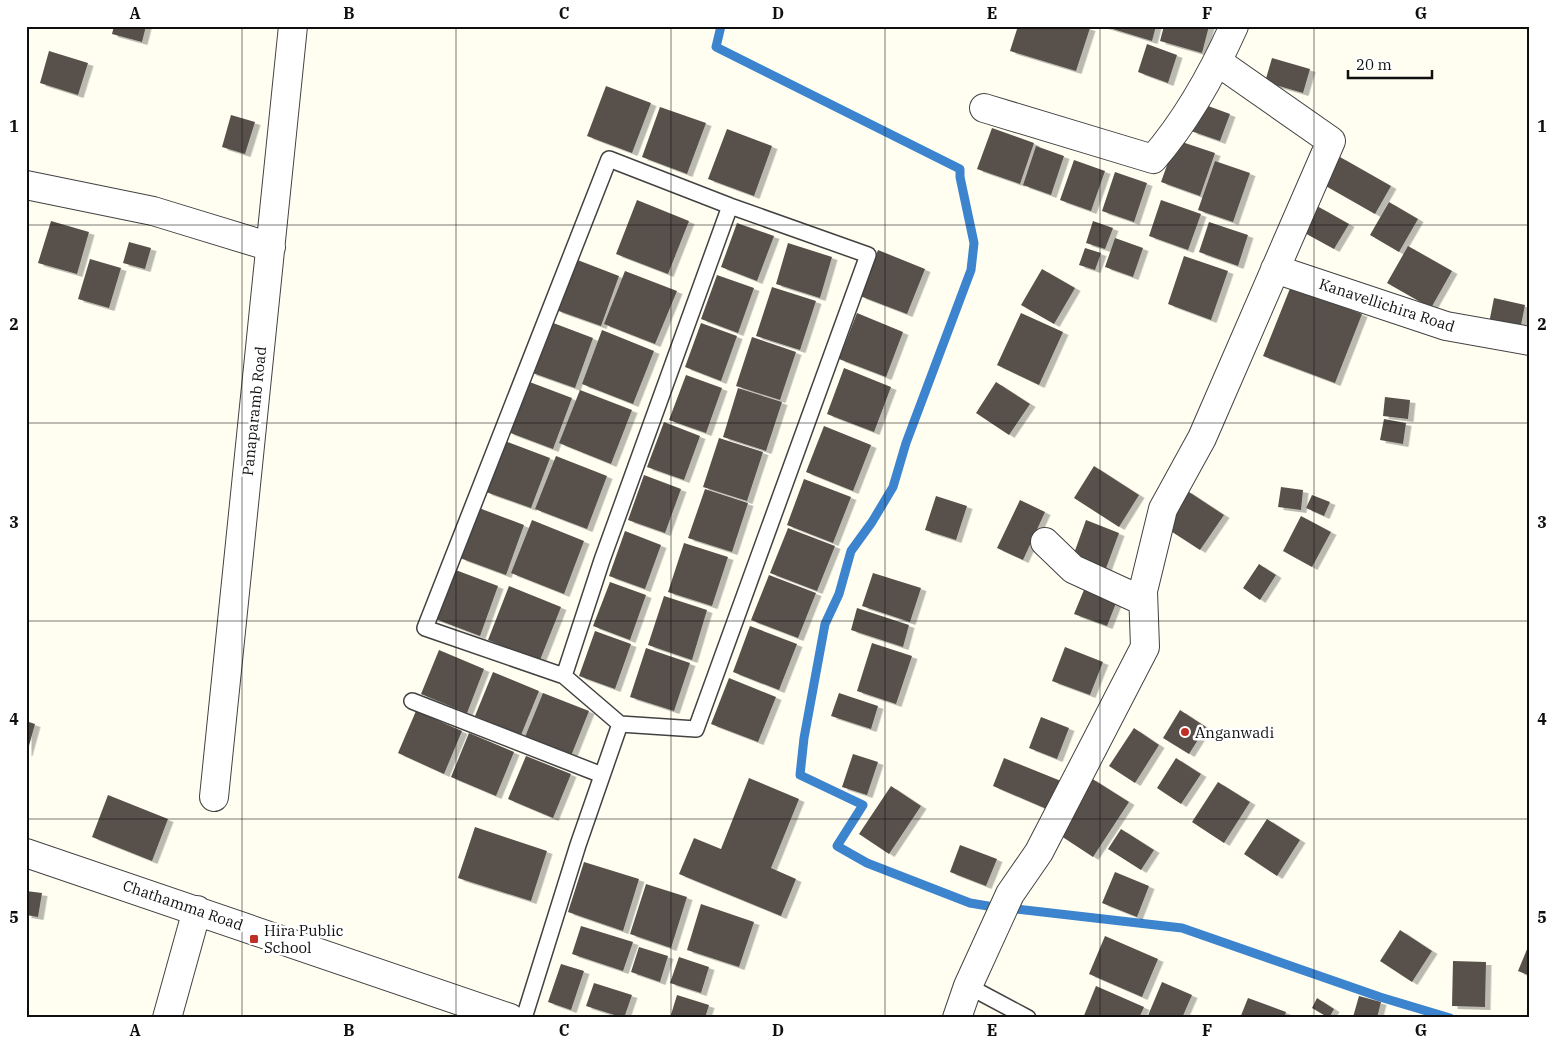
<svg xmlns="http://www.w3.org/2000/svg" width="1556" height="1044" font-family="'IBM Plex Serif',serif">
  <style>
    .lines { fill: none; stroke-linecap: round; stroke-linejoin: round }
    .stream { stroke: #3c84ce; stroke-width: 9 }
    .building { fill: #58514b; filter: url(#shadow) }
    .lane-casing { stroke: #424242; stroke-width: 18 }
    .street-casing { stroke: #424242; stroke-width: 30 }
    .lane { stroke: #fff; stroke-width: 15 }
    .street { stroke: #fff; stroke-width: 28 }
    .grid { fill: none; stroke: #0f0f0f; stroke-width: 1; stroke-opacity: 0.55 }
    .poi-dot { fill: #c02f26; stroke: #fff; stroke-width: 2 }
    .labels { text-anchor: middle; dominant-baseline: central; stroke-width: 5; stroke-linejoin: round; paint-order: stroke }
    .street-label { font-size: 15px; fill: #0f0f0f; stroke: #fff }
    .poi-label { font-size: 15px; fill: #0f0f0f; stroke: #fff; text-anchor: start }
    .neatline { fill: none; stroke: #0f0f0f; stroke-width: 2 }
    .grid-label { font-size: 16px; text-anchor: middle; font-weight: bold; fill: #0f0f0f }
  </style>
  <defs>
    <filter id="shadow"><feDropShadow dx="5.5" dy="3" stdDeviation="0" flood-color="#0004"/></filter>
  </defs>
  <rect width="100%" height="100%" fill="#fffef1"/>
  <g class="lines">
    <path class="stream" d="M721,26L716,47L960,169V177L974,243L971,270L906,443L893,487L872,522L851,551L839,594L825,624L804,738L800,775L863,805L837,846L867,863L970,903L988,906
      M1016,909L1182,928L1380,997L1450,1018"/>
  </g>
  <path class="building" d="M114,26H146L142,42L112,34Z
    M1018,26H1083L1090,28L1076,71L1010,51Z
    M1103,26H1156L1152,41Z
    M1164,26H1209L1202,53L1160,41Z
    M1147,44L1177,55L1168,83L1138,72Z
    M49,51L88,63L78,95L40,83Z
    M1272,58L1310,69L1303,93L1265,82Z
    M606,86L651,103L632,153L587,136Z
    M1200,103L1230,114L1220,141L1191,131Z
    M660,107L706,123L687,174L642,157Z
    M231,115L255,122L245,154L222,147Z
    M992,128L1034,143L1020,184L977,169Z
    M727,129L772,146L754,196L708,179Z
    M1176,140L1215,153L1200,196L1161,182Z
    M1036,146L1064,156L1051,195L1023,185Z
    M1340,157L1391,186L1375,214L1324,185Z
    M1074,160L1105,171L1091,211L1060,200Z
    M1215,161L1250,173L1233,222L1198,210Z
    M1115,172L1147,183L1134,222L1102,211Z
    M637,200L689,221L668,274L616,254Z
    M1161,200L1201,214L1188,250L1149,236Z
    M1389,202L1418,219L1399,252L1370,235Z
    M1317,206L1349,224L1334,249L1303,232Z
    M51,221L89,232L77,274L38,263Z
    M1093,221L1113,228L1105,249L1086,243Z
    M1209,222L1248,235L1238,266L1199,252Z
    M737,223L774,236L757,281L721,267Z
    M1115,238L1143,248L1133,277L1105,267Z
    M129,242L151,248L145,269L123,263Z
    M788,243L832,257L820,298L776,284Z
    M1408,246L1452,271L1431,308L1387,283Z
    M1085,248L1101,253L1095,270L1079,265Z
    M878,250L925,269L907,314L860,296Z
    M1184,256L1228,271L1211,320L1168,304Z
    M90,259L121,268L109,308L78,299Z
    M575,259L619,276L601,326L556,310Z
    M1042,269L1075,288L1054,324L1021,305Z
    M625,271L677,291L655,344L604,324Z
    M717,275L754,288L738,333L701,319Z
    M1291,286L1362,314L1335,383L1263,356Z
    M772,287L816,301L800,350L756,336Z
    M1494,298L1525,305L1520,330L1489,323Z
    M857,313L903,332L886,377L839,359Z
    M1021,313L1063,332L1039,385L997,365Z
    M548,321L593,338L575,388L530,372Z
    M701,323L737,336L721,381L685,367Z
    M602,330L654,351L633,404L582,384Z
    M752,337L796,352L780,400L736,386Z
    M844,368L891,387L874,432L827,414Z
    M686,375L722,388L706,433L669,420Z
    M527,381L572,398L553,449L508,432Z
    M996,382L1030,404L1009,435L976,413Z
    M738,388L782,402L766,451L723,437Z
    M580,390L632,410L611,464L559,443Z
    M1385,397L1410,400L1408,419L1383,416Z
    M1384,419L1406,423L1403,444L1380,440Z
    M664,422L700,436L684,480L647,467Z
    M824,426L871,445L853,491L806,472Z
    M719,438L763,452L747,501L703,487Z
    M505,441L550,458L531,508L486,492Z
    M556,456L607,476L587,529L535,509Z
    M1094,466L1139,495L1119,527L1074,498Z
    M644,475L681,489L665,533L628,520Z
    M804,479L851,497L833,543L787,525Z
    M1281,487L1303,490L1301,510L1278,507Z
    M705,489L748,503L732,552L688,538Z
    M1186,490L1224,515L1200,550L1163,526Z
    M1312,495L1330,502L1324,516L1306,508Z
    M936,496L967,506L956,540L925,530Z
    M1020,500L1045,512L1023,560L997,548Z
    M479,508L524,525L506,575L460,558Z
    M1301,516L1331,532L1312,567L1283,551Z
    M532,520L584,541L564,594L511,573Z
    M1086,520L1119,533L1105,571L1072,559Z
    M788,528L835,546L817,591L770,573Z
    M625,531L661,545L645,589L609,576Z
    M684,543L728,557L712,606L668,592Z
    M1259,564L1276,575L1260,600L1243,588Z
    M453,569L498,586L480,636L433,618Z
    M873,573L921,588L910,622L862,606Z
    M769,575L816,593L798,638L751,620Z
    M610,582L646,595L630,640L593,626Z
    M1086,585L1118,598L1107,626L1074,614Z
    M509,586L561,607L540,660L488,640Z
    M664,596L707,610L692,660L648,645Z
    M857,608L909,625L903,647L851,630Z
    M750,626L797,644L779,690L733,672Z
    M595,631L631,644L615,689L579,676Z
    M872,643L912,656L896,704L857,691Z
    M1065,647L1103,662L1090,695L1052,681Z
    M646,648L690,663L674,711L630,697Z
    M439,650L484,669L467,713L421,694Z
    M493,672L539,691L521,735L475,716Z
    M729,678L776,697L758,742L711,724Z
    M543,693L589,711L571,756L525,737Z
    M839,693L878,706L871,729L831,716Z
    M1180,710L1206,727L1189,754L1163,738Z
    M416,711L462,731L444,774L398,753Z
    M1041,717L1069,728L1057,759L1029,748Z
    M26,721L35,724L27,753H26Z
    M1134,728L1159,745L1135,783L1109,766Z
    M469,733L514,752L496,796L451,777Z
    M853,754L878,762L867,795L842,787Z
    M526,756L571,774L553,818L508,799Z
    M1004,758L1061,781L1049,810L993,786Z
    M1176,758L1201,774L1181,804L1157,788Z
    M749,778L799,799L771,868L796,879L781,916L679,874L694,838L721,849Z
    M1091,778L1129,802L1093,857L1055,832Z
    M1218,782L1250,802L1224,843L1192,822Z
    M891,786L921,806L889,854L859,834Z
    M108,795L168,819L152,861L92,837Z
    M1267,819L1300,840L1277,876L1244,854Z
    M475,827L547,851L531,901L458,878Z
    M1121,829L1154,850L1141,870L1108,849Z
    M960,845L997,859L986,886L950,872Z
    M584,862L639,879L623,931L568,912Z
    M1115,872L1149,886L1137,917L1102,903Z
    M646,884L687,897L671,948L630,934Z
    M26,891L42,893L38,917L26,915Z
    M701,904L754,922L739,967L687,950Z
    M581,926L633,942L623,971L572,954Z
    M1400,930L1432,951L1412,982L1380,961Z
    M1105,936L1158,959L1142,997L1089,974Z
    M1530,942V976L1518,971Z
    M639,947L668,956L660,982L631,972Z
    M679,957L709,967L701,993L670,983Z
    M1453,961L1486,962L1485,1007L1452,1006Z
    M561,964L584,971L571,1010L548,1002Z
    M1162,982L1192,995L1182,1018H1147Z
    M594,983L632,995L624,1018L586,1006Z
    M1096,986L1144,1007L1139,1018H1083Z
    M677,995L709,1005L705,1018H670Z
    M1359,996L1381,1002L1377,1018L1353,1017Z
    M1248,998L1286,1012L1284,1018H1240Z
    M1317,998L1334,1009L1329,1018L1312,1008Z"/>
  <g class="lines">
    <g class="lane-casing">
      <path id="lane" d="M412,701L602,775
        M620,724L564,676L602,560L730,206
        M968,986L1028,1018
        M524,1018L578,845L620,724L696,729L868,255L730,206L609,159L425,628L564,676"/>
    </g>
    <g class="street-casing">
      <path id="street" d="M984,108L1153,159C1187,120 1213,73 1234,26
        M26,185L153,211L271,247
        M1275,269L1446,326L1530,341
        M1045,542L1073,569L1143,601
        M214,797L293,26
        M26,853L510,1018
        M167,1018L197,910
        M957,1018L968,986L1010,894L1039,852L1145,647L1143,591L1163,509L1202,438L1331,141L1218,62"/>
    </g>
    <use href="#lane" class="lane"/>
    <use href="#street" class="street"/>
  </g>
  <path class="grid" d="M242,26V1018M456,26V1018M671,26V1018M885,26V1018M1100,26V1018M1314,26V1018M26,225H1530M26,423H1530M26,621H1530M26,819H1530"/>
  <g class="poi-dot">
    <circle cx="1185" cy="732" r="5"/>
    <rect x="249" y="934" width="10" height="10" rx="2.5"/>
  </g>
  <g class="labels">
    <g class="street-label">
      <text transform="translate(1387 305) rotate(18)">Kanavellichira Road</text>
      <text transform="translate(254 411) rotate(-84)">Panaparamb Road</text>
      <text transform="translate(183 905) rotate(19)">Chathamma Road</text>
    </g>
    <g class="poi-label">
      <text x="1195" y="732">Anganwadi</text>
      <text x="264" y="930">Hira Public<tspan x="264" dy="17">School</tspan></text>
    </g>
  </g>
  <rect width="1556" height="1044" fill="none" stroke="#ffffff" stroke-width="55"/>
  <path d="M1348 70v8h84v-8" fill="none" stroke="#0f0f0f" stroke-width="2.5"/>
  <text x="1356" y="70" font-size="15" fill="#0f0f0f" stroke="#ffffff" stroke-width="4" paint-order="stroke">20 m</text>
  <rect x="28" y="28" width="1500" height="988" class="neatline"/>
  <g class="grid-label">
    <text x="135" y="19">A</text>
    <text x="349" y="19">B</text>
    <text x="564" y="19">C</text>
    <text x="778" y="19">D</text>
    <text x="992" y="19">E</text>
    <text x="1207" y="19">F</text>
    <text x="1421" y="19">G</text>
    <text x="14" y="132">1</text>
    <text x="1542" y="132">1</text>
    <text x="14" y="330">2</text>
    <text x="1542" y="330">2</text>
    <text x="14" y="528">3</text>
    <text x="1542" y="528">3</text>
    <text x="14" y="725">4</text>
    <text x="1542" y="725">4</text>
    <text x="14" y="923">5</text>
    <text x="1542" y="923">5</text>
    <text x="135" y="1036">A</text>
    <text x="349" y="1036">B</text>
    <text x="564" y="1036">C</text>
    <text x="778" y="1036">D</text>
    <text x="992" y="1036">E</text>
    <text x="1207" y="1036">F</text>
    <text x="1421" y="1036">G</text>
  </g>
</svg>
